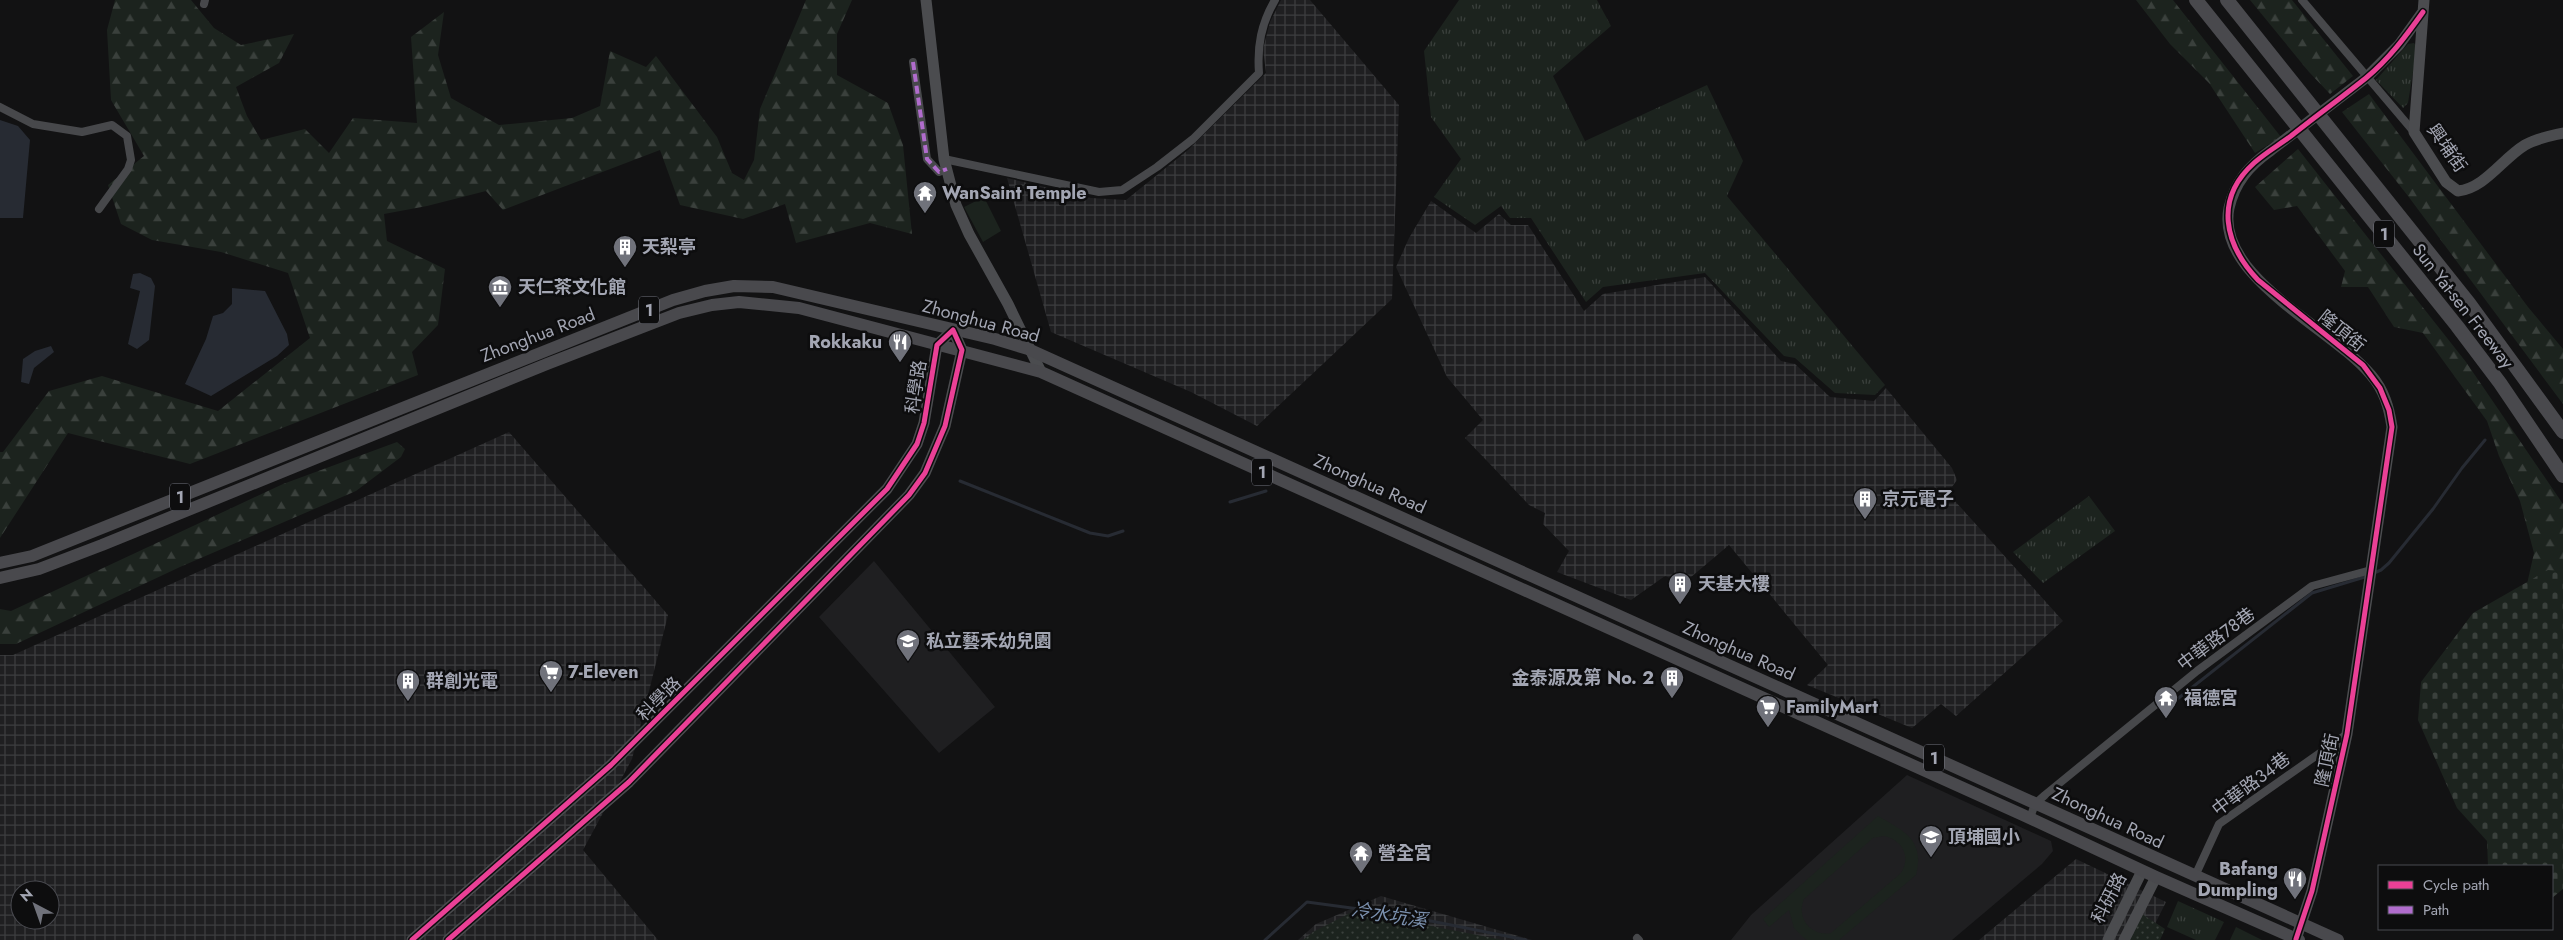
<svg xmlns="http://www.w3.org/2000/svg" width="2563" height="940" font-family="Jost,'Noto Sans TC',sans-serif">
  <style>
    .built { fill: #1f1f21 }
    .industrial { fill: url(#industrial-grid); fill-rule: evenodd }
    .grass { fill: url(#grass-tufts) }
    .forest { fill: url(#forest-firs) }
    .cemetery { fill: url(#cemetery-stones) }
    .park { fill: url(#park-dots) }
    .pitch { fill: #1c231e; fill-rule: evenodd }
    .water { fill: #272b33 }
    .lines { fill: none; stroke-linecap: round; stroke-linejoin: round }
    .stream { stroke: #272b33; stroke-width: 3 }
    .street { stroke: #47484b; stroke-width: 8 }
    .secondary { stroke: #4b4c4f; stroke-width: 11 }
    .primary { stroke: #49494d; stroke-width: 12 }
    .highway { stroke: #49494d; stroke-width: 14 }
    .secondary-bridge { stroke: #4b4c4f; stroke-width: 11 }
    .quiet { stroke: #b06ccc; stroke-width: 4; stroke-dasharray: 8 4; stroke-linecap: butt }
    .cycleway-casing { stroke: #0d0d0e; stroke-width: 8 }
    .cycleway { stroke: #ea4096; stroke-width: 5 }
    .labels { text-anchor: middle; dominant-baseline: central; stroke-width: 5; stroke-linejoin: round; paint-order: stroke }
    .shield { fill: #0d0d0e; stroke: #767882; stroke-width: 1 }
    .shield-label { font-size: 16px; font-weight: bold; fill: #a3a6b3 }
    .street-label { font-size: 18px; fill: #a3a6b3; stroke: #0d0d0e }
    .poi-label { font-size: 18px; font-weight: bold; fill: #a3a6b3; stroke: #0d0d0e; text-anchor: start }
    .water-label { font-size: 19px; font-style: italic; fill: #7b90ae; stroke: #0d0d0e }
  </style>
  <defs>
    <pattern id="industrial-grid" width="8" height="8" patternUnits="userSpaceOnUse" patternTransform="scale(1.25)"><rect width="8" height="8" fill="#1f1f21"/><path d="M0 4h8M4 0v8" fill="none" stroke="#3c3d3f"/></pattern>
    <pattern id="grass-tufts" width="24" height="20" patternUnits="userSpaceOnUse" patternTransform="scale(1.25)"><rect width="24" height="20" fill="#1c231e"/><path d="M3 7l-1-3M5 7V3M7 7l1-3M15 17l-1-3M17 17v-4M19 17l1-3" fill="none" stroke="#3a403c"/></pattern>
    <pattern id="forest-firs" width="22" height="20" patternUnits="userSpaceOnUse" patternTransform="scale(1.25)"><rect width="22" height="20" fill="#1c231e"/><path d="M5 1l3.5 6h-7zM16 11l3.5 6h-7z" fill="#3a403c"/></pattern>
    <pattern id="cemetery-stones" width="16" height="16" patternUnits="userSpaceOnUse" patternTransform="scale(1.25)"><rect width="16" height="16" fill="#1c231e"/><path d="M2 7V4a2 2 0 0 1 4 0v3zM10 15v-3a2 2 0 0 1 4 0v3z" fill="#3a403c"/></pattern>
    <pattern id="park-dots" width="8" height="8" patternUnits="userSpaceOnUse" patternTransform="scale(1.25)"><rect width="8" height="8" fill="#1c231e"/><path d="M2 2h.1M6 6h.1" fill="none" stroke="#3a403c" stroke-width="1.8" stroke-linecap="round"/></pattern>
  </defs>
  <rect width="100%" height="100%" fill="#121213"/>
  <path class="built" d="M874,561L995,707L939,753L819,617Z
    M1907,775L2051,841L2053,851L2042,864L1952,940H1731L1751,915Z"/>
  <path class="industrial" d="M1281,0H1310L1399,105L1392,299L1257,426L1191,392L1051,332L1007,178L1091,198L1126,200L1188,150L1266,73L1263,49L1270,22Z
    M1431,201L1476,233L1499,214L1511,225H1528L1584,311L1603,294L1705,277L1781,361L1795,364L1830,397L1874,401L1886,388L1952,468L1957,480L1952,487L1945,490L2063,621L1956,716L1941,704L1912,728L1807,685L1828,665L1729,545L1684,583L1665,576L1631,600L1557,572L1569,551L1543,524L1545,513L1529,505L1465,438L1483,420L1447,377L1396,267L1409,238Z
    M509,432L668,615L632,759L583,850L658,940H0V655H13ZM20,890H50V920H20Z
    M2076,859L2166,902L2147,940H1979Z
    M1381,896L1532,940H1298L1316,924Z"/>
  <path class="grass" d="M1459,0H1597L1611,26L1553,76L1585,141L1707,85L1743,161L1727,196L1885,385L1875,395L1835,393L1795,358L1784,356L1705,273L1603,287L1586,302L1531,218H1510L1501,206L1475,225L1434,197L1461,159L1431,117L1424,51Z
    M2414,43L2417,47L2408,103L2403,108L2376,80L2408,44Z
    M2089,496L2115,531L2043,583L2013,552Z
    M2178,901L2224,922L2215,940H2196L2167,927Z
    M2236,927L2262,940H2230Z"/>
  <path class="forest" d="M115,0H191L214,28L241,45L294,34L279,63L236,87L247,116L261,140L305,129L329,153L353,118L417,123L411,37L444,12L438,55L451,98L499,125L572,118L600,106L610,51L646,67L656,56L717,137L732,173L744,180L754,160L760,109L806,0H852L837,34V75L888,103L903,145L912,234L870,223L796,243L785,204L743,219L680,205L660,150L503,210L486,191L427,206L384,214L387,241L445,269L438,325L412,352L418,375L190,464L68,433L0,538V452H3L49,391L102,376L218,411L310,338L288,273L221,252L152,240L121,224L108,185L144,156L111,100L107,30Z
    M2136,0H2173L2281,137L2255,153L2209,83L2170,44Z
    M2250,0H2292L2353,76L2330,94L2309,72Z
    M2369,94L2528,307L2563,349V404L2408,196L2342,112Z
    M2298,149L2466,362L2563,504V586L2525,593L2534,553L2520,501L2499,456L2487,421L2423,333L2394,327L2368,287H2341L2345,271L2297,206L2274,210L2255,187Z
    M397,442L405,449L401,457L356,491L180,567L16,644H0V609L11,611L283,484Z"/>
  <path class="cemetery" d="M2548,570L2563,571V889L2552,898V866H2488L2487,841L2457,808L2418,720L2421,682L2473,613Z"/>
  <path class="park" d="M1354,911L1503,940H1303L1313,932Z
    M2142,914L2165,929L2160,940H2129Z"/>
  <path class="pitch" d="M984,197L1001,231L983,242L964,207Z
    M1878,816C1904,831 1925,840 1916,875L1839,940H1807L1803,937L1794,928L1789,910L1769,927L1763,919ZM1884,836C1903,840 1911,857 1901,873L1831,933C1811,937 1796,918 1804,899L1873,838Z"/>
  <path class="water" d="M0,120L18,126L30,140L23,218H0Z
    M140,273L151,278L155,286L149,340L137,349L128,344L140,291L130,288L133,274Z
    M232,288L265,291L287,334L289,345L277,356L211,396L185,384L206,339L213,316L223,313L232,304Z
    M51,346L54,352L34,368L29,384L21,382L23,359L35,351Z"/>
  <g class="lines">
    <path class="stream" d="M960,481L1090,533L1108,536L1123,531
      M1230,502L1266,491
      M2374,573L2381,570L2389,563L2433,509L2462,468L2485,440
      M2171,704L2312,593L2368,576
      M1265,940L1307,902L1396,914L1526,940"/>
    <path class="street" d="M2302,0L2414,132
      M204,4L205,0
      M913,62L927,159L939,172L947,169
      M0,107L33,124L82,132L112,125L127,136L131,160L128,169L99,209
      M944,159L1099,192L1122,190L1157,167L1193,139L1259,73C1257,46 1261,24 1275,0
      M2030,818L2035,804L2045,795L2197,671L2312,586L2371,570
      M2195,876L2219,824L2347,734
      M1637,938L1639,940"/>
    <path class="secondary" d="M926,0L944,159L956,205L969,234L1008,304L1041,372
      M2424,0L2414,132L2446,182L2458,191C2485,188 2502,159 2525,145C2537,138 2550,136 2563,133
      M2367,77L2399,45L2422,13
      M2270,151C2249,166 2235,182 2229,208C2215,277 2332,328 2371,375C2384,390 2389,407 2392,427L2347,734L2312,891L2296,939
      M412,940L611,765L887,489L917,444L924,423L937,345L953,330L962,350L945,426L925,473L909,495L629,782L448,940
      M2108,940L2142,871
      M2124,940L2156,877"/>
    <path class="primary" d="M0,563L32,556L92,532L673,300L705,291L734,286L773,287L995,339L1028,349L2338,940
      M0,578L39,569L102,545L547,364L679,313L712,305L739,302L799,308L1041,372L2023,815L2156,877L2299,940"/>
    <path class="highway" d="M2196,0L2457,326L2500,383L2563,476
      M2227,0L2469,303L2563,432"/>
    <path class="secondary-bridge" d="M2270,151L2367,77"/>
    <path class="quiet" d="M913,62L927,159L939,172L947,169"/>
    <g class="cycleway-casing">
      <path id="cycleway" d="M2296,939L2312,891L2347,734L2392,427L2389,410L2380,388L2363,365L2258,280C2224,244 2214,199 2254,163C2265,153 2279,145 2291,136C2316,116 2341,98 2366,78C2389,59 2406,36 2423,12
        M412,940L611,765L887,489L917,444L924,423L937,345L953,330L962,350L945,426L925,473L909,495L629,782L448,940"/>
    </g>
    <use href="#cycleway" class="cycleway"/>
  </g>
  <defs>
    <g id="temple-pin" transform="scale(1.25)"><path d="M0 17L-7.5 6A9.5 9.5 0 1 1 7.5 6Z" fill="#70727b" stroke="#0d0d0e"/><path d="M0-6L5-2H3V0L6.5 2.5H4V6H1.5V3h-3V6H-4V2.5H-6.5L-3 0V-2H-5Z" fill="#fff"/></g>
    <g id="building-pin" transform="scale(1.25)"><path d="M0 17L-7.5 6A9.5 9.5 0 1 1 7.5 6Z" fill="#70727b" stroke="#0d0d0e"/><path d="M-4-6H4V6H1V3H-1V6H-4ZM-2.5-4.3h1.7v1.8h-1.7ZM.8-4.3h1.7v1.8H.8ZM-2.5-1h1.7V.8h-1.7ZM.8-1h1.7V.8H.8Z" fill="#fff"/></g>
    <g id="museum-pin" transform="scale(1.25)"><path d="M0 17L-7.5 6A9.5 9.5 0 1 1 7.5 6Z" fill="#70727b" stroke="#0d0d0e"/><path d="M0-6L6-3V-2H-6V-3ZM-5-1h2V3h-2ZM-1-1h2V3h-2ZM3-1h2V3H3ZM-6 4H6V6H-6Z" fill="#fff"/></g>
    <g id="restaurant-pin" transform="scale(1.25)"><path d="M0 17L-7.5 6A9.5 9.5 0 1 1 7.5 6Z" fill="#70727b" stroke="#0d0d0e"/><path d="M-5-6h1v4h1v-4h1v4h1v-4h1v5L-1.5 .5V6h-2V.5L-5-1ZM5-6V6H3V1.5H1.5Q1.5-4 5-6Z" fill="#fff"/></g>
    <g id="school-pin" transform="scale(1.25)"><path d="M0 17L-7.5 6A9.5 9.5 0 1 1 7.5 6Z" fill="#70727b" stroke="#0d0d0e"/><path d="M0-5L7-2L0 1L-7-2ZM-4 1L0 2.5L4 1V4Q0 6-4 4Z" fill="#fff"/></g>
    <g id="supermarket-pin" transform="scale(1.25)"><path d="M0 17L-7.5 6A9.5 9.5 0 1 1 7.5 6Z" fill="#70727b" stroke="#0d0d0e"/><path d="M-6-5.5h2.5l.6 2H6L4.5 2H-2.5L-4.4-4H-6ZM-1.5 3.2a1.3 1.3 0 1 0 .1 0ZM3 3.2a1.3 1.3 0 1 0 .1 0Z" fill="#fff"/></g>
  </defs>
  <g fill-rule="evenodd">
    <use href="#temple-pin" x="925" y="193"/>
    <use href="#building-pin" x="625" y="247"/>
    <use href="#museum-pin" x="500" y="287"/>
    <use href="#restaurant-pin" x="900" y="342"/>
    <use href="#building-pin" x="1865" y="499"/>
    <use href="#building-pin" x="1680" y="584"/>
    <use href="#school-pin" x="908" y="641"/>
    <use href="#supermarket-pin" x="551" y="672"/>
    <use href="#building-pin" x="1672" y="678"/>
    <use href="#building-pin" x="408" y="681"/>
    <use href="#temple-pin" x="2166" y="698"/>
    <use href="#supermarket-pin" x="1768" y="707"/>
    <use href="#school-pin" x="1931" y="837"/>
    <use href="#temple-pin" x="1361" y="853"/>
    <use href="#restaurant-pin" x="2295" y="879"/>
  </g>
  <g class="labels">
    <g class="shield">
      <rect x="2374" y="220.5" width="20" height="27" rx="4"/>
      <rect x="639" y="296.5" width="20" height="27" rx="4"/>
      <rect x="1252" y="458.5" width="20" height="27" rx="4"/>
      <rect x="170" y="483.5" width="20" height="27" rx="4"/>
      <rect x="1924" y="744.5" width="20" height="27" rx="4"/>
    </g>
    <g class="shield-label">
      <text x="2384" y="234">1</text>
      <text x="649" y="310">1</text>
      <text x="1262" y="472">1</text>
      <text x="180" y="497">1</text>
      <text x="1934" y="758">1</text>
    </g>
    <g class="street-label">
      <text transform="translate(2447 148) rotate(55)">興埔街</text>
      <text transform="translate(2463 306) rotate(52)">Sun Yat-sen Freeway</text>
      <text transform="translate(981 321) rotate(15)">Zhonghua Road</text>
      <text transform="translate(2342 331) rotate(39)">隆頂街</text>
      <text transform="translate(538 335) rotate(-21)">Zhonghua Road</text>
      <text transform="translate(916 387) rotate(-81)">科學路</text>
      <text transform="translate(1370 484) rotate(24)">Zhonghua Road</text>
      <text transform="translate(2216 639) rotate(-37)">中華路78巷</text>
      <text transform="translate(1739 651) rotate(24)">Zhonghua Road</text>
      <text transform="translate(659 699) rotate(-45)">科學路</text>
      <text transform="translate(2327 760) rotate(-78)">隆頂街</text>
      <text transform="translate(2251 784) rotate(-37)">中華路34巷</text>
      <text transform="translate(2108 818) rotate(25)">Zhonghua Road</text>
      <text transform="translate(2109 898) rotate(-63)">科研路</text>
    </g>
    <g class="poi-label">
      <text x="942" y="193">WanSaint Temple</text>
      <text x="642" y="247">天梨亭</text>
      <text x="518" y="287">天仁茶文化館</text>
      <text x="882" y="342" text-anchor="end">Rokkaku</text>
      <text x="1882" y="499">京元電子</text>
      <text x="1698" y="584">天基大樓</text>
      <text x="926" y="641">私立藝禾幼兒園</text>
      <text x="568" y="672">7-Eleven</text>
      <text x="1654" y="678" text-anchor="end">金泰源及第 No. 2</text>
      <text x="426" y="681">群創光電</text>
      <text x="2184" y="698">福德宮</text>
      <text x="1786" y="707">FamilyMart</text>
      <text x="1948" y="837">頂埔國小</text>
      <text x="1378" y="853">營全宮</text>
      <text x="2278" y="869" text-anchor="end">Bafang<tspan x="2278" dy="21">Dumpling</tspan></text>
    </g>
    <g class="water-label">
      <text transform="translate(1389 915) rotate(9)">冷水坑溪</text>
    </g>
  </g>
  <rect x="2378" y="865" width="175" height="65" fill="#0d0d0e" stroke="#494a50"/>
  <rect x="2388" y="881" width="25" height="8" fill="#ea4096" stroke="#494a50"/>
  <text x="2423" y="890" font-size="15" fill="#a3a6b3">Cycle path</text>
  <rect x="2388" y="906" width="25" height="8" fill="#b06ccc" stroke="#494a50"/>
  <text x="2423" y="915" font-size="15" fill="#a3a6b3">Path</text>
  <g transform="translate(35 905) rotate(319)"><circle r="24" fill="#0d0d0e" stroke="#494a50"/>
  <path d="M0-4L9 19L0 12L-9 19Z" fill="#70727b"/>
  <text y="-8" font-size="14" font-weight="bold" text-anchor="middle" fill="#a3a6b3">N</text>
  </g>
</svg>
